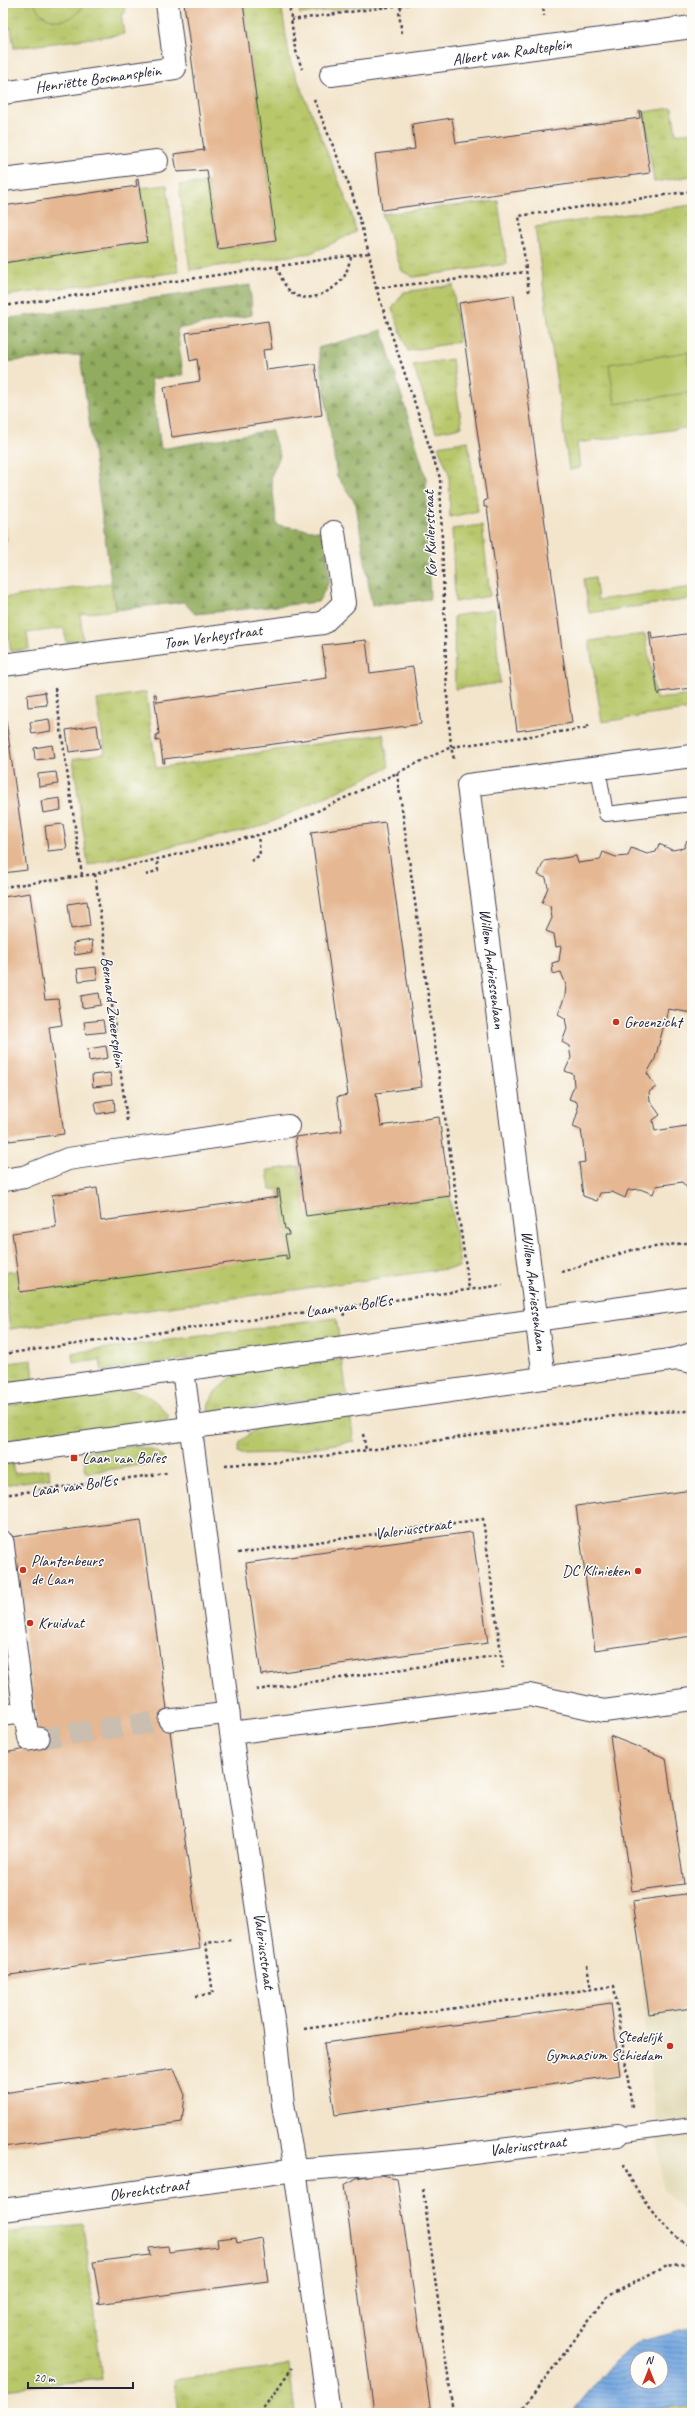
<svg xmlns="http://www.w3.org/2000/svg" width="695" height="2416" font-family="Caveat,sans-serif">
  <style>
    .built { fill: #e3dbba }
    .grass { fill: url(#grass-tufts); stroke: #6d7452 }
    .forest { fill: url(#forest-firs); stroke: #5a674c }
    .park { fill: #b8c76a; stroke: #6d7452 }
    .water { fill: url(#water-rules); stroke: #4c648e; fill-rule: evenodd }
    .building { fill: #e5b792 }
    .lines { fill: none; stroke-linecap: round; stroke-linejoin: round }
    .pedestrian-tunnel { stroke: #c9beaf; stroke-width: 21; stroke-dasharray: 21 10; stroke-linecap: butt }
    .service-casing { stroke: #413f51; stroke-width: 16 }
    .pedestrian-casing { stroke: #413f51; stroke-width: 23 }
    .minor-casing { stroke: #413f51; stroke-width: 24 }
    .tertiary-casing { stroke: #413f51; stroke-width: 24 }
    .secondary-casing { stroke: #413f51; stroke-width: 24 }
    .path { stroke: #413f51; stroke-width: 2.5; stroke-dasharray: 3 3; stroke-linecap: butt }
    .service { stroke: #fff; stroke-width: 14 }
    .pedestrian { stroke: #fff; stroke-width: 21 }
    .minor { stroke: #fff; stroke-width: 22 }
    .tertiary { stroke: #fff; stroke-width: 22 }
    .secondary { stroke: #fff; stroke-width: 22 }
    .poi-dot { fill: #c8321e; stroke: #fdfcf7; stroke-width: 1.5 }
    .labels { text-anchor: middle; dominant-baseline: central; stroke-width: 3; stroke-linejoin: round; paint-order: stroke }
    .street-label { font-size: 16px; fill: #22223b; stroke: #fdfcf7 }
    .poi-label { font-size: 16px; fill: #22223b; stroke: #fdfcf7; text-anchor: start }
  </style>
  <defs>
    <pattern id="grass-tufts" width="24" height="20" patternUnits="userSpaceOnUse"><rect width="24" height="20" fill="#b8c76a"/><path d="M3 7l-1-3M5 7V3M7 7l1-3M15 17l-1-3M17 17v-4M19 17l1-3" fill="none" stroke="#9eab5d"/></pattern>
    <pattern id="forest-firs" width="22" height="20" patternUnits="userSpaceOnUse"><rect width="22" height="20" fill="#92ac5e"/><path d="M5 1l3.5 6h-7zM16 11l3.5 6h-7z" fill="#778c4f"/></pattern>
    <pattern id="water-rules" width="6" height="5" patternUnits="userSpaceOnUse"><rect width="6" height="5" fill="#75a7e0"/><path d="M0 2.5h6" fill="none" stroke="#6088b7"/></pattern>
  </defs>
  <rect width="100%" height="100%" fill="#fdfcf7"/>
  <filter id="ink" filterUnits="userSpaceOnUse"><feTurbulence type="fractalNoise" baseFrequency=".025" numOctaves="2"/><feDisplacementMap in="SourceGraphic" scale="8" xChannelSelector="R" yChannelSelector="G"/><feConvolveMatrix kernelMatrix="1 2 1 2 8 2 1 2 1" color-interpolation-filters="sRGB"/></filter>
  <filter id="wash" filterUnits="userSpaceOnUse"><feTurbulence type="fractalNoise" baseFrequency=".012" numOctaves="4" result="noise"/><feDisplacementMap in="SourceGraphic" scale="16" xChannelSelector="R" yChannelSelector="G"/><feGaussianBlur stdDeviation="0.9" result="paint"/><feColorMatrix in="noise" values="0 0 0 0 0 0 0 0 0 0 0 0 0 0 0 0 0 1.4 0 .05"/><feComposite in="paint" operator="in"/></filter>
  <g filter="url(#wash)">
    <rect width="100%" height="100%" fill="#f3e5cc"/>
    <path class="built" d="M692,1893V2210L686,2211L663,2190L633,1901Z"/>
    <path class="grass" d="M3,3H124L125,13L121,14L124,34L14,48L11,28H3Z
      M243,3H281L290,61L351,211L356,232L311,253L190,270L179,185L209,182L218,249L276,241Z
      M672,108L676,134L692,132V176L654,182L644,112Z
      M167,185L178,272L3,296V263L146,242L140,188Z
      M498,201L507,264L413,277L402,271L382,214Z
      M692,205V427L577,443L580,468L569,470L535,227Z
      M453,285L459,342L408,351L392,309L404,292Z
      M452,359L462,427L436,432L413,365Z
      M468,441L478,511L450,517L449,474L438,446Z
      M482,525L490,596L455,602L452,529Z
      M595,577L598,600L692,587V599L589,613L584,579Z
      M112,583L115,610L80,614L83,640L66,642L64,628L27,633L29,649L11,651L3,598Z
      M494,609L500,683L455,689L454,616Z
      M645,634L656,699L692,695V709L602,722L589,641Z
      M146,692L156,768L383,734L389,767L263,826L88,865L73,759L105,753L97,700Z
      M299,1166L306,1216L450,1196L460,1267L10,1329L3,1272L286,1255V1259L288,1258L285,1235L289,1234L288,1229H285L279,1189L270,1190L267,1170Z
      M336,1318L339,1338L102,1371L100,1360L73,1363L72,1353Z
      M342,1359L347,1395L211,1413L208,1410L209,1403L215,1392L227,1381L241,1371Z
      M32,1360L34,1379L3,1385V1364Z
      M119,1389C143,1390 153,1397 169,1416L167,1420L7,1441L3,1438V1406Z
      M350,1415L354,1441L277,1453L241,1454L238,1452L240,1442L258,1427Z
      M131,1446C140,1447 159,1449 164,1459L162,1462L86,1473L83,1452Z
      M12,1462L14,1473L49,1469L50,1478L3,1485V1463Z
      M83,2224L102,2379L3,2389V2233Z
      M289,2365L295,2413H178L174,2380Z
      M692,2406V2413H638L647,2410Z"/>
    <path class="forest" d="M250,285L252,315L177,329L183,375L151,379L161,449L271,430L280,456L271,476L277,525L325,532L330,581L318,602L195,614L184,602L115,610L80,355L3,362V319Z
      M382,330L426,478L430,599L372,606L356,504L337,476L318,348Z"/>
    <path class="park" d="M34,3H84C75,26 43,26 34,3Z
      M299,3H386L300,14Z
      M688,352L692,392L615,404L609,364Z"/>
    <path class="water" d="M692,2328V2406L647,2410L638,2413H571L614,2362L641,2341ZM637,2358H661V2382H637Z"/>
    <g id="blocks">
      <path class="building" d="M184,3H243L276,241L218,249L207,170L177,172L174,154L204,150Z
        M639,111H641L650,173L382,210L375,154L415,149L412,124L452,118L456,143L640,118Z
        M138,179L147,242L3,263V206L137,186L136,180Z
        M514,295L572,723L517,731L487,507H484V501L487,500L459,303Z
        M268,321L272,349L263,350L266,370L315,364L322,415L172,437L164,387L200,381L197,359L190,361L186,333Z
        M3,511L8,542L3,543Z
        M649,632H651L652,639L692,633V688L660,692L658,695Z
        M366,640L370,673L413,667L421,724L164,759L165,763H163L160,740L156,741V735L159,734L154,694H156L157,702L327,678L322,645Z
        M45,692L47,705L28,707L27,695Z
        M3,699L27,870L3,873Z
        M49,719L51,731L32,734L30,722Z
        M97,725L100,748L69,752L66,730Z
        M52,745L54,758L35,760L34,748Z
        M56,772L58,784L39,787L38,774Z
        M60,798L61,810L43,813L41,801Z
        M385,822L422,1087L376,1093L381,1126L439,1117L450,1196L306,1216L295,1137L342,1131L337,1097L348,1095L311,832Z
        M63,824L67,849L48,851L45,826Z
        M687,840L692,842V1013L668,1009L655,1059L647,1073L656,1087L649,1092L650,1101L660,1115L653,1120L655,1131L692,1125V1194L682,1182L656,1186L653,1194L640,1189L628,1190L625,1198L612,1192L600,1193L597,1201L583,1196L579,1163L585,1162L583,1142L581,1130L573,1127L578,1111L577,1102L569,1099L574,1086L573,1074L565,1071L571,1058L569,1046L562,1042L567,1029L565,1018L558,1014L565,996L566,985L561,972L553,974L552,963L559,961L561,946L556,947L554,934L546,931L552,918L550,906L542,903L548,887L546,878L538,875L544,861L576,856L578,863L600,860L603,852L616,857L628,856L631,848L647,854L656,852L659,844L672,850L684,848Z
        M30,893L45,1000L58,999L62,1025L49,1027L64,1134L9,1141L3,1097V897Z
        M87,901L90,926L71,929L68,904Z
        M92,940L93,952L75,955L73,943Z
        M96,967L97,979L79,981L77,969Z
        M99,993L101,1005L82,1008L81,996Z
        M103,1020L105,1032L86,1034L84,1022Z
        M106,1046L108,1058L89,1061L88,1049Z
        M110,1073L112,1085L93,1087L92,1075Z
        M114,1099L115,1111L97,1114L95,1102Z
        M97,1188L101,1221L278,1197L277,1189H279L285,1229H288L289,1235H285L289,1258L286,1259V1255L20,1292L12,1233L56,1227L52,1195Z
        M692,1490V1636L595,1650L576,1506Z
        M141,1520L200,1949L3,1976V1753L40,1747L11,1537Z
        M472,1532L488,1643L261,1675L246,1563Z
        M610,1736L666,1758L684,1884L632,1891Z
        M692,1893V2008L649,2014L633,1901Z
        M611,2003L620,2075L335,2115L324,2043Z
        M174,2069L185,2095L182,2122L3,2147V2093Z
        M376,2174L397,2178L431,2413H374L344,2185L357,2178Z
        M236,2237L237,2243L262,2238L268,2281L97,2304L100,2302L93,2262L150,2255L149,2248L168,2246L169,2252L218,2246L217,2239Z"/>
    </g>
  </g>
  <g filter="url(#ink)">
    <use href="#blocks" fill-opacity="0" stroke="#413f51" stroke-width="1"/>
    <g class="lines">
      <path class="pedestrian-tunnel" d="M39,1738L169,1720"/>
      <g class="service-casing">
        <path id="service" d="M598,768L606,814L692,804
          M618,2135L692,2125"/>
      </g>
      <g class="pedestrian-casing">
        <path id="pedestrian" d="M3,1542L24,1713L3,1715
          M24,1713L29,1740L39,1738
          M169,1720L229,1713"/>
      </g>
      <g class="minor-casing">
        <path id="minor" d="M331,75L692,27
          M3,93L175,68L167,3
          M3,180L157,161
          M3,665L323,623L344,603L334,532
          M3,1180L24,1177L68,1159L288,1126
          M183,1370L231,1733L275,2033L283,2104L295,2170L329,2413
          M544,1378L468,785L692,756
          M231,1733L529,1695L604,1711L692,1699
          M3,2210L295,2170L420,2160L618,2135"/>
      </g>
      <g class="tertiary-casing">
        <path id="tertiary" d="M3,1395L692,1298
          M3,1454L677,1359L692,1354"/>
      </g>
      <g class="secondary-casing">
        <path id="secondary" d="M677,1359L692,1362"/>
      </g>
      <path class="path" d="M289,3L295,48L302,69
        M401,3L402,5L418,3
        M543,3L544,16
        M291,20L402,5L399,12L402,36
        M314,99L352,193L369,253L376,288L440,478L447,695L451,747L454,759
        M277,267C281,276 284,287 292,293C308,305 334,291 344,277C347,272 349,263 351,257
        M376,288L526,272
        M529,292L519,216L692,191
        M3,306L369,253
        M55,688L82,875
        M397,773L469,1289
        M251,861L260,855L258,835
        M95,874L127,1121
        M146,875L158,870L157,860
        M3,887L95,874L258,835L282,828L451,747L588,728V722
        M561,1272L632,1250L692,1242
        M343,1307L344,1318
        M3,1354L503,1285
        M363,1434L366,1450
        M225,1465L281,1462L644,1412L692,1411
        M3,1495L167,1473
        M238,1553L483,1519L503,1668
        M256,1690L501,1655
        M587,1965L591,1989
        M196,1996L213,1994L206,1943L231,1940
        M304,2029L614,1986L632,2107
        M624,2164C629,2183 672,2243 692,2246
        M423,2189L453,2413
        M260,2413L292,2368
        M519,2413L607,2297L665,2266L692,2263"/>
      <use href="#service" class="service"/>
      <use href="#pedestrian" class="pedestrian"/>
      <use href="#minor" class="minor"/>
      <use href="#tertiary" class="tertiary"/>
      <use href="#secondary" class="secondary"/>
    </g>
  </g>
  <g class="poi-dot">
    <circle cx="616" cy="1022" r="4"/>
    <rect x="70" y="1454" width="8" height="8" rx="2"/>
    <circle cx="23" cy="1570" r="4"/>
    <circle cx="638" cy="1571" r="4"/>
    <circle cx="30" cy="1623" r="4"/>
    <circle cx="670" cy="2046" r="4"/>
  </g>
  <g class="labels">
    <g class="street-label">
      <text transform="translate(512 52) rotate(-8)">Albert van Raalteplein</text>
      <text transform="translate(98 79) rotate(-8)">Henriëtte Bosmansplein</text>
      <text transform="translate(430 534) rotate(-92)">Kor Kuilerstraat</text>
      <text transform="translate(213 637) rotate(-8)">Toon Verheystraat</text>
      <text transform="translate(492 969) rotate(83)">Willem Andriessenlaan</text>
      <text transform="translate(113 1012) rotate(83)">Bernard Zweersplein</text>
      <text transform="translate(534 1291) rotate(83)">Willem Andriessenlaan</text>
      <text transform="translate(349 1306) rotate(-8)">Laan van Bol'Es</text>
      <text transform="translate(74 1486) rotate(-8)">Laan van Bol'Es</text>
      <text transform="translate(413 1529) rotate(-8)">Valeriusstraat</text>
      <text transform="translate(264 1951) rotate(82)">Valeriusstraat</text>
      <text transform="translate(528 2146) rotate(-7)">Valeriusstraat</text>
      <text transform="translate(149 2190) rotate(-8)">Obrechtstraat</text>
    </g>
    <g class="poi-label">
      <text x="624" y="1022">Groenzicht</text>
      <text x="82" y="1458">Laan van Bol'es</text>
      <text x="31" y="1561">Plantenbeurs<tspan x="31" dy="18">de Laan</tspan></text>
      <text x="630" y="1571" text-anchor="end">DC Klinieken</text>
      <text x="38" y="1623">Kruidvat</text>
      <text x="662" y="2037" text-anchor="end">Stedelijk<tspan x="662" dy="18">Gymnasium Schiedam</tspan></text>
    </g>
  </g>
  <rect width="695" height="2416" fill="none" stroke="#fdfcf7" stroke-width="16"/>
  <g transform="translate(649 2370)"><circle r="19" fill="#fdfcf7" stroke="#a5a5ac"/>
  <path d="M0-3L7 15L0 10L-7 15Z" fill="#c8321e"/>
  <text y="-6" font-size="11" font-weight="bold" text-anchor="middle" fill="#22223b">N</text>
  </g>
  <path d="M28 2382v6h105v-6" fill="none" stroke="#22223b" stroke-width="2"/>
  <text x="34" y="2382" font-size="12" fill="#22223b" stroke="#fdfcf7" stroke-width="3" paint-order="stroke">20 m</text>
</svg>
